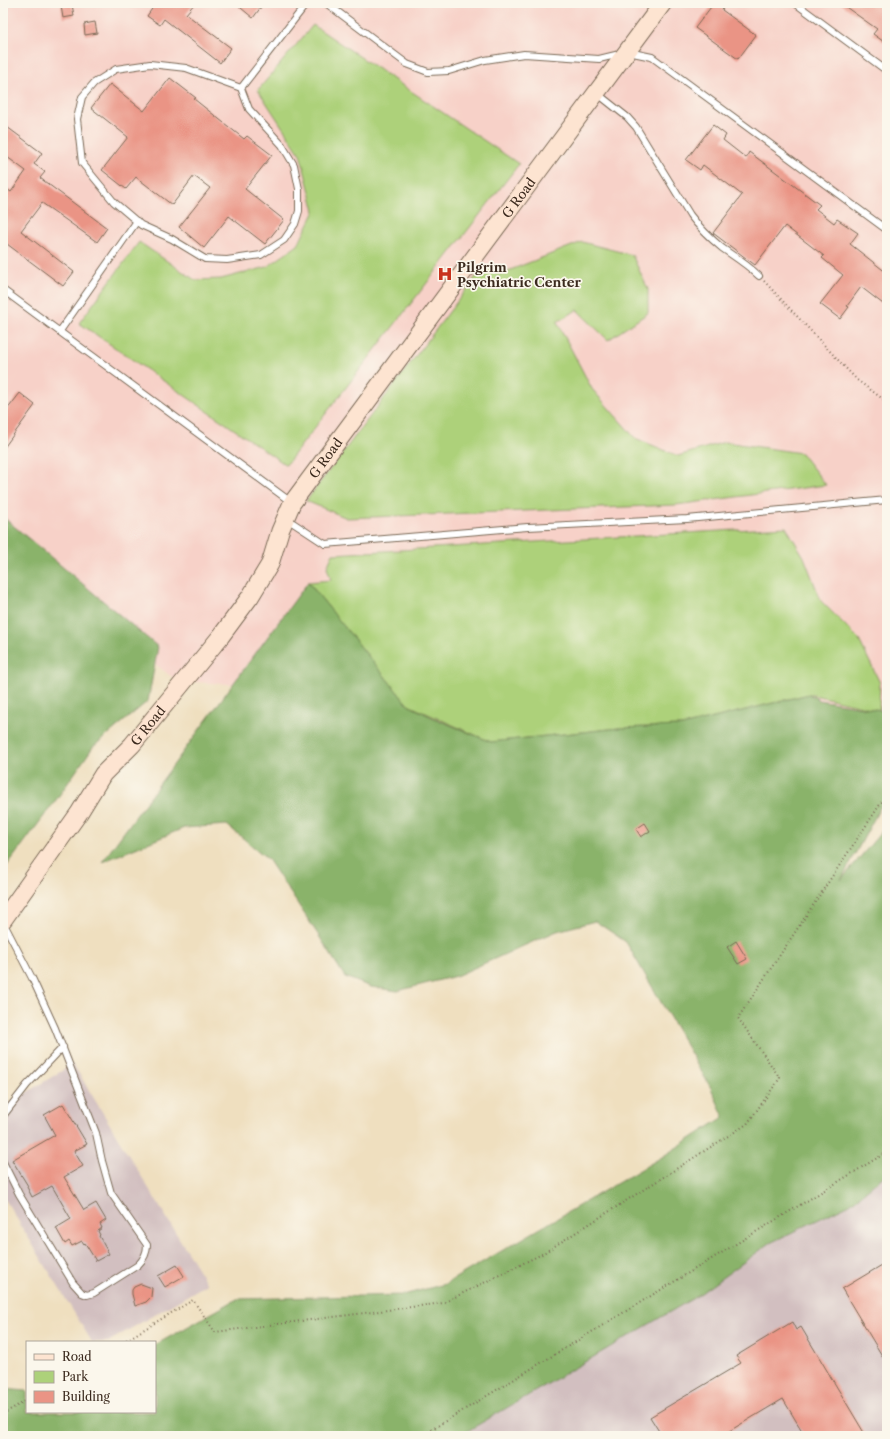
<svg xmlns="http://www.w3.org/2000/svg" width="890" height="1439" font-family="'Libre Caslon Text',serif">
  <style>
    .built { fill: #f7d1c8 }
    .industrial { fill: #d2bfc0 }
    .green { fill: #add17a; stroke: #747e4c }
    .forest { fill: #8ab36a; stroke: #626e44 }
    .building { fill: #ea9485 }
    .lines { fill: none; stroke-linecap: round; stroke-linejoin: round }
    .lane-casing { stroke: #7a6956; stroke-width: 8 }
    .secondary-casing { stroke: #7a6956; stroke-width: 19 }
    .path { stroke: #7a6956; stroke-width: 2; stroke-dasharray: 1 3; stroke-linecap: butt }
    .lane { stroke: #fff; stroke-width: 6 }
    .secondary { stroke: #fde4d1; stroke-width: 17 }
    .labels { text-anchor: middle; dominant-baseline: central; stroke-width: 3.5; stroke-linejoin: round; paint-order: stroke }
    .street-label { font-size: 13px; fill: #3b2a1e; stroke: #fbf7ec }
    .poi-label { font-size: 13px; font-weight: bold; fill: #3b2a1e; stroke: #fbf7ec; text-anchor: start }
  </style>
  <rect width="100%" height="100%" fill="#fbf7ec"/>
  <filter id="ink" filterUnits="userSpaceOnUse"><feTurbulence type="fractalNoise" baseFrequency=".025" numOctaves="2"/><feDisplacementMap in="SourceGraphic" scale="8" xChannelSelector="R" yChannelSelector="G"/><feConvolveMatrix kernelMatrix="1 2 1 2 8 2 1 2 1" color-interpolation-filters="sRGB"/></filter>
  <filter id="wash" filterUnits="userSpaceOnUse"><feTurbulence type="fractalNoise" baseFrequency=".012" numOctaves="4" result="noise"/><feDisplacementMap in="SourceGraphic" scale="16" xChannelSelector="R" yChannelSelector="G"/><feGaussianBlur stdDeviation="0.9" result="paint"/><feColorMatrix in="noise" values="0 0 0 0 0 0 0 0 0 0 0 0 0 0 0 0 0 1.4 0 .05"/><feComposite in="paint" operator="in"/></filter>
  <g filter="url(#wash)">
    <rect width="100%" height="100%" fill="#efdfbf"/>
    <path class="built" d="M3,3H887V722L177,681L3,546Z"/>
    <path class="industrial" d="M73,1064L207,1284L108,1342H92L3,1196V1107Z
      M887,1163V1436H441Z"/>
    <path class="green" d="M313,25L519,164L286,465L79,323L139,242L195,280L221,279L267,267L298,245L315,211L300,154L258,90Z
      M582,242L632,255L648,289V313L608,340L577,310L557,322L592,389L635,438L678,456L725,442L801,453L826,485L676,505L347,518L306,501L484,266L500,274Z
      M786,527L804,557L821,601L858,638L880,683L879,710L809,694L682,726L619,728L491,742L408,705L308,582L331,580L327,567L333,554Z"/>
    <path class="forest" d="M3,517L158,647L148,701L93,747L56,800L3,871Z
      M308,582L408,705L436,719L491,742L619,728L682,726L809,694L819,700L886,711L887,795L841,880L887,825V1176L885,1175L850,1204L770,1243L697,1296L459,1436H3V1389L27,1391V1412H155V1345L237,1299L403,1295L445,1284L662,1157L724,1117L711,1088L626,942L595,921L557,931L456,976L397,991L371,987L345,977L319,936L268,859L227,825L184,828L102,862Z"/>
    <g id="blocks">
      <path class="building" d="M156,3H195L186,14L231,48L220,63L164,19L160,25L147,16Z
        M235,3H264L253,18Z
        M714,3H716L723,8L722,10L756,35L738,59L695,28Z
        M840,3H887V44L873,34L877,29Z
        M72,4L74,16L63,18L61,6Z
        M95,22L97,33L85,35L84,24Z
        M170,78L196,98L194,99L244,139L247,136L272,155L245,189L284,220L265,244L229,216L204,248L179,227L210,188L194,176L172,205L136,177L126,189L102,170L128,137L91,108L110,84L144,111Z
        M3,124L42,153L34,164L45,172L40,178L107,228L97,242L42,203L21,231L74,272L63,286L3,241V186L11,192L26,171L3,154Z
        M713,125L726,135L723,140L746,158L749,152L820,205L816,209L834,223L837,219L858,233L850,244L887,273V307L861,287L847,306L849,307L840,319L820,304L843,275L822,258L824,256L785,226L755,265L713,233L742,195L703,165L700,170L686,160Z
        M20,393L35,405L3,449V415Z
        M645,823L650,831L641,837L636,829Z
        M736,941L747,959L738,964L727,947Z
        M63,1104L87,1144L74,1151L83,1166L64,1177L84,1210L96,1203L106,1220L100,1224L102,1228L98,1231L100,1235L99,1236L109,1254L96,1261L85,1243L84,1244L82,1241L72,1246L69,1241L65,1244L56,1228L71,1219L52,1186L32,1197L27,1187L28,1186L12,1160L55,1135L44,1115Z
        M887,1262V1364L842,1289Z
        M177,1265L184,1276L165,1287L158,1276Z
        M141,1284L152,1288L151,1297L146,1302L135,1306L132,1294V1290L134,1287Z
        M792,1322L796,1330L801,1327L866,1436H805L783,1399L721,1436H662L650,1417L741,1363L736,1356Z"/>
    </g>
  </g>
  <g filter="url(#ink)">
    <use href="#blocks" fill-opacity="0" stroke="#7a6956" stroke-width="1"/>
    <g class="lines">
      <g class="lane-casing">
        <path id="lane" d="M326,3L407,64L428,72L449,71L485,60L524,54L599,59L628,52L652,57L887,230
          M795,3L887,71
          M150,64L186,68L241,88L249,109L282,145L294,165L299,189V211L295,224L284,240L261,255L227,260L205,259L172,239L141,225L114,202L82,163L77,119L82,97L94,83L116,69Z
          M241,88L307,3
          M598,94L627,117L636,127L690,215C699,227 710,238 722,248C735,257 748,265 759,276
          M3,290L291,502
          M60,331L137,221
          M287,519L325,544L528,527L687,519L887,500
          M3,922L32,978L55,1028L96,1133L102,1161L111,1193L147,1245C147,1253 144,1259 138,1265L94,1293L87,1295L82,1293L73,1283L19,1194L3,1162
          M3,1116L27,1085L63,1047"/>
      </g>
      <g class="secondary-casing">
        <g id="secondary">
          <path id="s1" d="M3,920L79,813L103,774L132,745L221,636L250,597L270,564L280,531L292,503L663,3"/>
        </g>
      </g>
      <path class="path" d="M764,281L857,380L887,402
        M123,1342L193,1300L215,1332L443,1303L542,1254L747,1124L780,1078L738,1018L887,794
        M3,1414L27,1400
        M421,1436L887,1152"/>
      <use href="#lane" class="lane"/>
      <use href="#secondary" class="secondary"/>
    </g>
  </g>
  <defs>
    <g id="hospital-bare" transform="scale(1.2)"><path d="M-5-5h3v3.5h4V-5h3V5h-3V1.5h-4V5h-3Z" fill="#c8321e" stroke="#fbf7ec" stroke-width="2.5" paint-order="stroke"/></g>
  </defs>
  <g fill-rule="evenodd">
    <use href="#hospital-bare" x="445" y="274"/>
  </g>
  <g class="labels">
    <g class="street-label">
      <text stroke="none"><textPath href="#s1" startOffset="891">G Road</textPath></text>
      <text stroke="none"><textPath href="#s1" startOffset="567">G Road</textPath></text>
      <text stroke="none"><textPath href="#s1" startOffset="243">G Road</textPath></text>
    </g>
    <g class="poi-label">
      <text x="457" y="267">Pilgrim<tspan x="457" dy="15">Psychiatric Center</tspan></text>
    </g>
  </g>
  <rect width="890" height="1439" fill="none" stroke="#fbf7ec" stroke-width="16"/>
  <rect x="26" y="1341" width="130" height="72" fill="#fbf7ec" stroke="#aea59a"/>
  <rect x="34" y="1354" width="20" height="6" fill="#fde4d1" stroke="#aea59a"/>
  <text x="62" y="1361" font-size="12" fill="#3b2a1e">Road</text>
  <rect x="34" y="1371" width="20" height="12" fill="#add17a" stroke="#aea59a"/>
  <text x="62" y="1381" font-size="12" fill="#3b2a1e">Park</text>
  <rect x="34" y="1391" width="20" height="12" fill="#ea9485" stroke="#aea59a"/>
  <text x="62" y="1401" font-size="12" fill="#3b2a1e">Building</text>
</svg>
